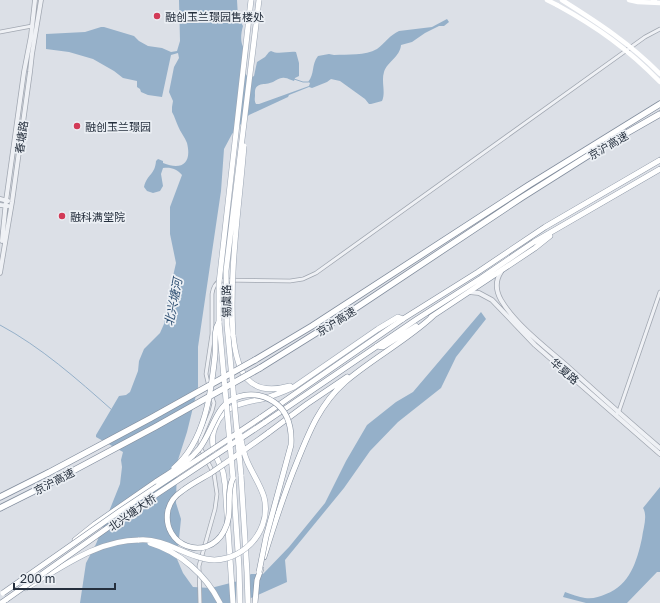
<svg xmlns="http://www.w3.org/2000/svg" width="660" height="603" font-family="'Golos Text','Noto Sans SC',sans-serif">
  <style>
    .water { fill: #95b0c9 }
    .pier { fill: #dce0e7 }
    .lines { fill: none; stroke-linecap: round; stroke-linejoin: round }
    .stream { stroke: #95b0c9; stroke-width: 1 }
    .minor-casing { stroke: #a1a7b1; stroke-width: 4.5 }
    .tertiary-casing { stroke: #a1a7b1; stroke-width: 5.5 }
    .primary-casing { stroke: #9ba5b3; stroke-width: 6 }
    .trunk-casing { stroke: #838e9e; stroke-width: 6 }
    .motorway-casing { stroke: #838e9e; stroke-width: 7 }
    .minor { stroke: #eff1f5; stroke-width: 3 }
    .tertiary { stroke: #eff1f5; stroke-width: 4 }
    .secondary { stroke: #fff; stroke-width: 4.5 }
    .primary { stroke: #fff; stroke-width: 5 }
    .trunk { stroke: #fff; stroke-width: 5 }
    .motorway { stroke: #fff; stroke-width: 5.5 }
    .primary-bridge-casing { stroke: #9ba5b3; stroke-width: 6; stroke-linecap: butt }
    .trunk-bridge-casing { stroke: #838e9e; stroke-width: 6; stroke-linecap: butt }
    .motorway-bridge-casing { stroke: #838e9e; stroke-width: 7; stroke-linecap: butt }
    .secondary-bridge { stroke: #fff; stroke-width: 4.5 }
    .primary-bridge { stroke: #fff; stroke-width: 5 }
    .trunk-bridge { stroke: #fff; stroke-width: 5 }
    .motorway-bridge { stroke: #fff; stroke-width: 5.5 }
    .poi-dot { fill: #d23a57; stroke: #ebeff4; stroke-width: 1.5 }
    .labels { text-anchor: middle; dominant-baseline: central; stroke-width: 3.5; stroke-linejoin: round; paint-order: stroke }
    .poi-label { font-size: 11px; fill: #252f3d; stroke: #ebeff4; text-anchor: start }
    .street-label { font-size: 11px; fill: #252f3d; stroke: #ebeff4 }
    .water-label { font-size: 12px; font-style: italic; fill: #2e4f72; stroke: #ebeff4 }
  </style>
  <rect width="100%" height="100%" fill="#dce0e7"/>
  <path class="water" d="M179,0H237L238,17L243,26C240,37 240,46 248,53L245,73L247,76L252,77L254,76L257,62L265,57L269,52L271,51C278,55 288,51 296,52L299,63V76L295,78L294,81C290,80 288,78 285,78C280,77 277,80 273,82C264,86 254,81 255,95C255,99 254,100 256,104H259L309,86L310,83L308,82C315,74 311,65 318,56L329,54L334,55C348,54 365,56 377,49C385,43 390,35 399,31L432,27L447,19L449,22L444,26H439L425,33L412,42L401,45C400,57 387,62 384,72C381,82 386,92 382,101L371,104H369L365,99L340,81L331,79L327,82L312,88L309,87L289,95L288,97L249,115L232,134L224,149L221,191L198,347V387L187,432L177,463L176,503L181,519L177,559L183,573L193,587L211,588L242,580L251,574H263L289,547L325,503L346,461L367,425L396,402L413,392L481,312L486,319L456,357L441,388L398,422L370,451L344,488L285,560L287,582L240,603H80L86,563L96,544L120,484L122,467L121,460L123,452L96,437V435L119,396L126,395L130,392L138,371L139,361L144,349L160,333L164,324L169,294L176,263L170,234V207L182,175C177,169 171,167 163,168L161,174L163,186L160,191L153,193L147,191L144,187C147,174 155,175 156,161L158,159L163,161V163C182,171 192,163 187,143C185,137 180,132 178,126C176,122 175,117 172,112V107L173,101L169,92L174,67L179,58L178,53L171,55L162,97L148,95L141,92L140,89L137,87V81L123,78L114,71L93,59L69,52L46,49V34L85,32L101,27H104L134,36L139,41L148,46L162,48L171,52L177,51L180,41Z
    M660,487V572H657L627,603H586L563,597L565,592C571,594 579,597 585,598C593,599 599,597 606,594C630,585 637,561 642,538C643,529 648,516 643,508Z"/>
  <path class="pier" d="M249,573L250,601L245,603H236V580L241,579Z"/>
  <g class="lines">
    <path class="stream" d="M294,79L303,82H308
      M0,325C41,347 77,379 112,410"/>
    <g class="minor-casing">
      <path id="minor" d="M0,32L32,26
        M209,387L206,374L212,334V294C213,287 215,283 221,280L290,281L303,279L316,273L645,37L660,29
        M616,415L619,411L660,292
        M200,603L199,566L215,509L217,494L214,474L200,447V440L212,411L214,403L211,395"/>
    </g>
    <g class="tertiary-casing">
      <path id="tertiary" d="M0,199L8,201
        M0,205L8,206
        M2,241L6,201L24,72L31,36L35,0
        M501,272C495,281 496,291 501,300C515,324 545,347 566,365C597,393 628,421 660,448
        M0,273L12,202L30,72L32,54L41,0
        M469,292L479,293L492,300L535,345L660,454"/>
    </g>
    <g class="primary-casing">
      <path id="primary" d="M233,335C237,371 247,398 290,386
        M241,475L247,572L248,603
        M233,478L239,567L240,603
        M26,588C61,568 97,540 139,540
        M233,603L225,484C224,480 224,476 223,472C220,463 214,455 213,446C212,439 213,431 216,425C224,405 243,403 262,399C273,396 283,392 294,387L378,329L398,317L403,319"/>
    </g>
    <g class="trunk-casing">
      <path id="trunk" d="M431,317L535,248L550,236
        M377,346L383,347L416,326
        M260,418L403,319L478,272L545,227L660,160
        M264,423L417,319L481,278L534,242L660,169
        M268,433L307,404L347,377
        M75,540L95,524L157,481
        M264,557C274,525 284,493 297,462C309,432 320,404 345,382C373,358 406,341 433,316
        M1,603L7,599
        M255,603L257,580L261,569"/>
    </g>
    <g class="motorway-casing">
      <path id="motorway" d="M255,360L312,326L529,185L660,104
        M260,368L353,310L521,198L597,150L660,114
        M0,497L48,473
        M0,508L52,482"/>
    </g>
    <use href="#minor" class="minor"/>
    <use href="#tertiary" class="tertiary"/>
    <path class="secondary" d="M547,0L557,5
      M629,0L638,2L660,3
      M653,0H655"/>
    <use href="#primary" class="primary"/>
    <use href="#trunk" class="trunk"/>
    <use href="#motorway" class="motorway"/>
    <g class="primary-bridge-casing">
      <path id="primary-bridge" d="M233,335C229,271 239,209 244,146
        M241,475L227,325L226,271L259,0
        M233,478L219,322V283L251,0
        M139,540C164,538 183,555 206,559C220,562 235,557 246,548C261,536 269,516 264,497C260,484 252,473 247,461C243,452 242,443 240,435
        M150,543C180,552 206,575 220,603"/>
    </g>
    <g class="trunk-bridge-casing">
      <path id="trunk-bridge" d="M174,468C205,441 211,394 215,355C216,344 213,331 219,322
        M233,478C225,494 234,513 224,531C207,563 161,546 168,510C170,502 176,495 182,491C191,484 201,479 211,473C230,460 249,447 268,433
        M157,481C172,471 188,463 199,449C207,439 211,426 218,414C229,394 254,389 274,402C289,412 292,428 291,445L266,537L259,572
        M3,593L120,511L260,418
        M7,599L130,512L264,423"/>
    </g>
    <g class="motorway-bridge-casing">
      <path id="motorway-bridge" d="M48,473L151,418L255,360
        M52,482L155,427L260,368"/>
    </g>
    <path class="secondary-bridge" d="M562,0C597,22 631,44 660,74
      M557,5C597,27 628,49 660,82"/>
    <use href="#primary-bridge" class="primary-bridge"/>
    <use href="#trunk-bridge" class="trunk-bridge"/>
    <use href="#motorway-bridge" class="motorway-bridge"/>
  </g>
  <g class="poi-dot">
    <circle cx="157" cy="16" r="4"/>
    <circle cx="77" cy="126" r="4"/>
    <circle cx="62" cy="216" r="4"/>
  </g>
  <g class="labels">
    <g class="poi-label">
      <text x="165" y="16">融创玉兰璟园售楼处</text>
      <text x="85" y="126">融创玉兰璟园</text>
      <text x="70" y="216">融科满堂院</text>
    </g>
    <g class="street-label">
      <text transform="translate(21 137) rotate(-82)">春塘路</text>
      <text transform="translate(608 145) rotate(-30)">京沪高速</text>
      <text transform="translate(226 301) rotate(-91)">锡虞路</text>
      <text transform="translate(336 321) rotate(-32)">京沪高速</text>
      <text transform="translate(565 371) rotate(41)">华夏路</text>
      <text transform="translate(54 481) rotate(-27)">京沪高速</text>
      <text transform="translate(132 512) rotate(-35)">北兴塘大桥</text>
    </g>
    <g class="water-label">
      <text transform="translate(173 302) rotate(-79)">北兴塘河</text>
    </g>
  </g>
  <path d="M14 583v6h101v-6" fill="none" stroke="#252f3d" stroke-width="2"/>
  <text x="20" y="583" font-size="12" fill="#252f3d" stroke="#ebeff4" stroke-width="3" paint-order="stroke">200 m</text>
</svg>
